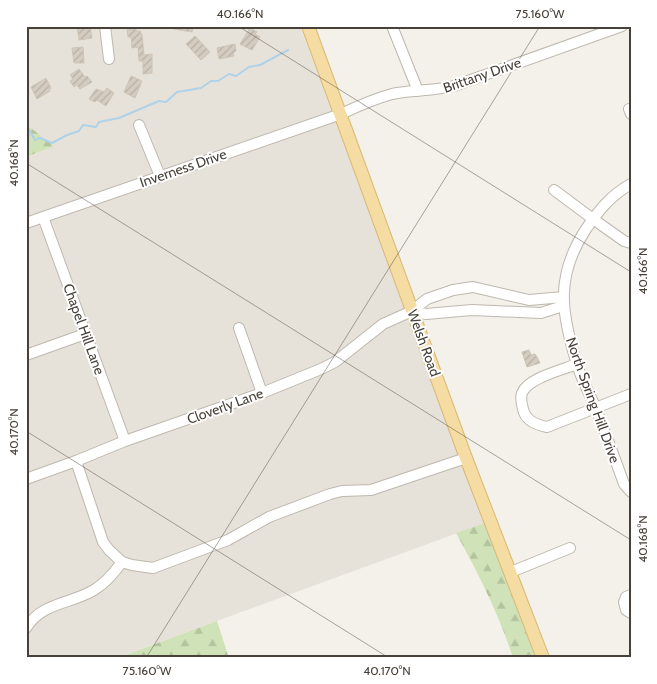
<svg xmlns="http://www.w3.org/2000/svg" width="657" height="684" font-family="Cabin,sans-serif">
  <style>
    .residential { fill: #e7e2d9 }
    .forest { fill: url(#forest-firs) }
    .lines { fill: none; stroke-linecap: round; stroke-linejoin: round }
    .stream { stroke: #aed2e9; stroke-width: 2 }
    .building { fill: url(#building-hatch); stroke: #cec4b5 }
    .minor-casing { stroke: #beb8ae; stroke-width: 12 }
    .major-casing { stroke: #d8b874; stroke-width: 14 }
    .minor { stroke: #fff; stroke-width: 10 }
    .major { stroke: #f4dca3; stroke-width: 12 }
    .ticks { fill: none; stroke: #474139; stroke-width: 1; stroke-opacity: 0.45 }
    .labels { text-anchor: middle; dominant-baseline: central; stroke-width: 4; stroke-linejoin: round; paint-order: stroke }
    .street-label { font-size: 14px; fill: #474139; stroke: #fff }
    .neatline { fill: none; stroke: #474139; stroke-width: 2 }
    .ticks-label { font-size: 12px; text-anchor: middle; fill: #474139 }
  </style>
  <defs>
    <pattern id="forest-firs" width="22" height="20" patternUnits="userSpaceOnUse" patternTransform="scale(1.25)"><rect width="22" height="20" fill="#d0e3b8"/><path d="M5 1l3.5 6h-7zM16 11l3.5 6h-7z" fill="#b4c49f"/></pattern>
    <pattern id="building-hatch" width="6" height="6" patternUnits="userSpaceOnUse" patternTransform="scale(1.25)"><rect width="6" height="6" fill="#d4ccc1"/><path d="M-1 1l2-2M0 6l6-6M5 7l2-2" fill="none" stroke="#b7b0a7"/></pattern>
  </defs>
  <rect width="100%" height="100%" fill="#f3f1ea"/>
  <path class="residential" d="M26,26H300L485,523L116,658H26V157L53,146L26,124Z"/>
  <path class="forest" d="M26,124L54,146L26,157Z
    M485,523L536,658H513C499,614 478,573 456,533Z
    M217,621L229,658H117Z"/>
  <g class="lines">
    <path class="stream" d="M26,125L35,140L40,138L52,143L67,135L79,131L83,125L96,127L99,122L119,118L159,101L166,102L177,92L201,88L211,81H218L229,74L236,76L249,67L260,65L288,50"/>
  </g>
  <path class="building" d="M77,26H90L92,38L79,40Z
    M174,26H193L192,32L174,29Z
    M250,28L257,32L255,34L260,37L252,50L240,44Z
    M136,29V31H140L142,35L144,55L152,54V73L143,74V61H139L138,47L132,48L131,37H128L127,30Z
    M195,36L210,52L201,60L186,44Z
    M235,44L236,51L233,53L234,56L219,59L217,48Z
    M83,47L84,63H74L72,48Z
    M79,69L85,77L87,76L92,82L80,89L77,85L74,87L70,81L73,79L70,75Z
    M131,76L142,81L135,98L124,92Z
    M46,78L51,88L49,89L50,91L37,99L31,87Z
    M107,88L114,93L106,106L97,100L95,102L89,99L96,89L104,92Z
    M529,350L531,355L535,354L537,357L540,363L527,367L522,352Z"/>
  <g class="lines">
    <g class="minor-casing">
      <path id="minor" d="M105,26L109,59
        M392,26L418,91
        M629,109L631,114
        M139,125L160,176
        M631,184C611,195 599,210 586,229C555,276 561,313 577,364C581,379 590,394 596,409C606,434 615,459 624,484L631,492
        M554,190L593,219L624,241L631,243
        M43,217L125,441
        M26,223L341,114C358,106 374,99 392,94C412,90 433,91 454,86L622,26
        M412,311L426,314L472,310L541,313L563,306
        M239,328L262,393
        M26,355L85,334
        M577,364C562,370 528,378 522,393C520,398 522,405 523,409C525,420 537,425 547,427L631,394
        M76,461L103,542L109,550L122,562L132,565L153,568L228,540L269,517L330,494L342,491L371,490L466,458
        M26,479L76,461L125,441L262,393L321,369L335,362L383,324L412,311L427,299L453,290L473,287L529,300L564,297
        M511,572L570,548
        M631,595L626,597L624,602L626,610L631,613
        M26,628C42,602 71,604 94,590C106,583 114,573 122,562"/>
    </g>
    <g class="major-casing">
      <path id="major" d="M308,26L466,458L543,658"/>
    </g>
    <use href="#minor" class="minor"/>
    <use href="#major" class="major"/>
  </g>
  <path class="ticks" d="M238,26L631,272M26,163L631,540M26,431L389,658M146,658L540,26"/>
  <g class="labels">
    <g class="street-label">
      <text transform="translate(482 75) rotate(-19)">Brittany Drive</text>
      <text transform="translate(183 168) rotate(-19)">Inverness Drive</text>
      <text transform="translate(84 329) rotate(70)">Chapel Hill Lane</text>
      <text transform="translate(424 343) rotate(70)">Welsh Road</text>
      <text transform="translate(593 400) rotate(70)">North Spring Hill Drive</text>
      <text transform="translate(225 406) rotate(-20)">Cloverly Lane</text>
    </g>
  </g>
  <rect width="657" height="684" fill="none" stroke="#ffffff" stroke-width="55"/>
  <rect x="28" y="28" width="602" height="628" class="neatline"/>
  <g class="ticks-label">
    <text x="240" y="18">40.166°N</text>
    <text x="540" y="18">75.160°W</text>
    <text transform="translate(14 163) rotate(-90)" y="4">40.168°N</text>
    <text transform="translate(643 271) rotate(-90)" y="4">40.166°N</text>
    <text transform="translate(14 432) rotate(-90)" y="4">40.170°N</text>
    <text transform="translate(643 539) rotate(-90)" y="4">40.168°N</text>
    <text x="147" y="675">75.160°W</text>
    <text x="387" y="675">40.170°N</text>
  </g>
</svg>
